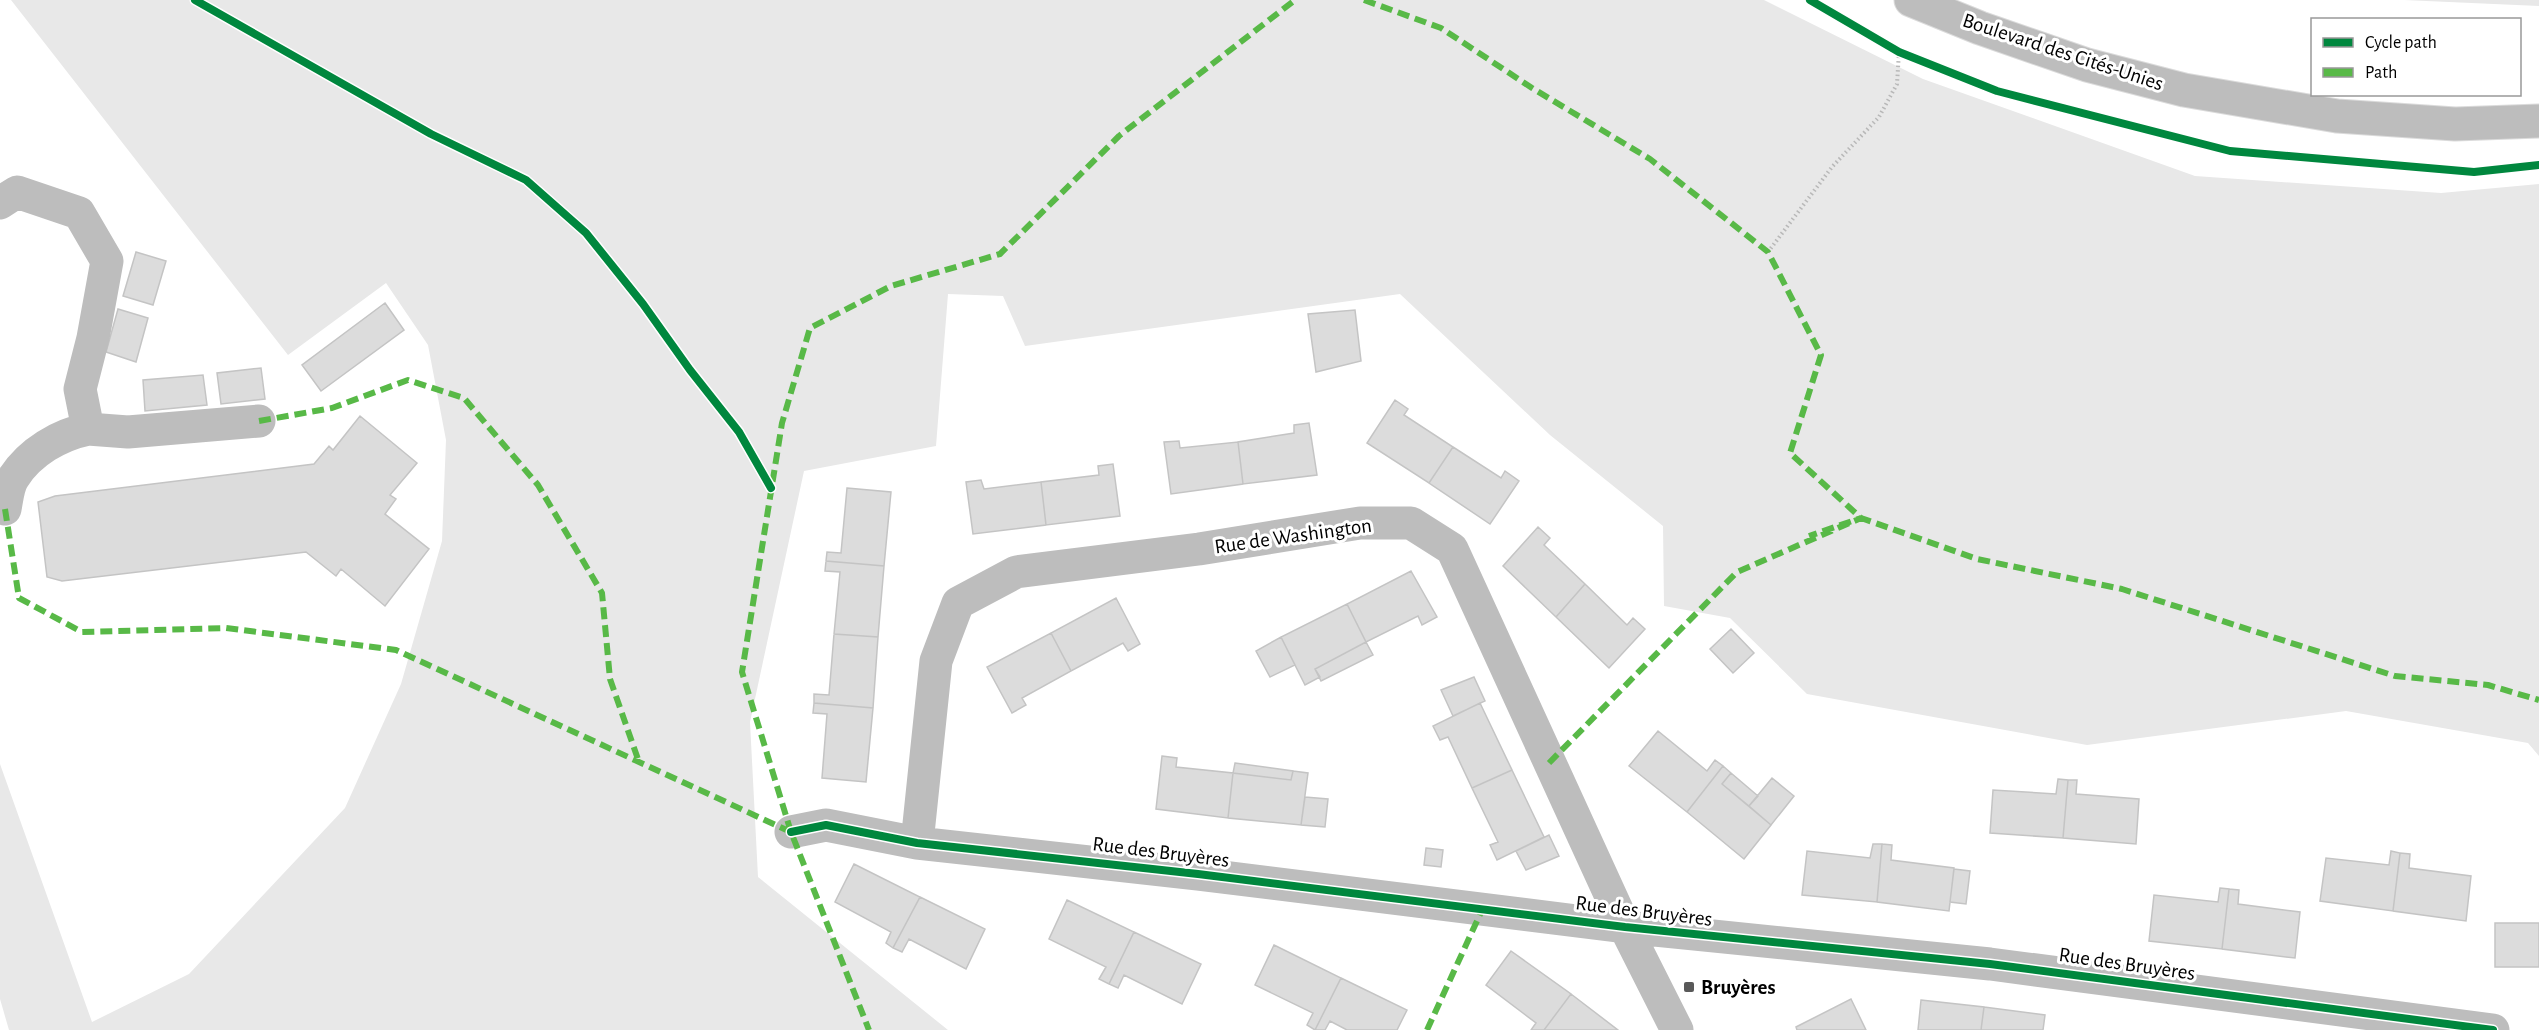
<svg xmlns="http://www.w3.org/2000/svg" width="2539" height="1030" font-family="'Alegreya Sans',sans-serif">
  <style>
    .green { fill: #e8e8e8 }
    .building { fill: #dcdcdc; stroke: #c4c4c4; stroke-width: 1.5 }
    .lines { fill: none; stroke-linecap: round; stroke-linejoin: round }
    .primary-casing { stroke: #dbdbdb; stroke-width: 35 }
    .path { stroke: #b8b8b8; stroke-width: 4; stroke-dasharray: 1.5 3; stroke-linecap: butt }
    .street { stroke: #bdbdbd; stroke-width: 33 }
    .primary { stroke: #bdbdbd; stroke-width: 33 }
    .quiet { stroke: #58b947; stroke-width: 6; stroke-dasharray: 12 6; stroke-linecap: butt }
    .cycleway-casing { stroke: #fff; stroke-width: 11 }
    .cycleway { stroke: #00873e; stroke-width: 8 }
    .poi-dot { fill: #595959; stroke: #fff; stroke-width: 2 }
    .labels { text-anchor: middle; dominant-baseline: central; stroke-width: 6; stroke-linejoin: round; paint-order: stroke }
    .street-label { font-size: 21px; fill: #000; stroke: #fff }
    .poi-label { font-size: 21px; font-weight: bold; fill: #000; stroke: #fff; text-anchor: start }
  </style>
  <rect width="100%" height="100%" fill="#fff"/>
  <path class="green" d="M11,0H1764L1923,79L2195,176L2441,193L2539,184V756L2528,743L2346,711L2087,745L1807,694L1730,618L1664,606L1663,526L1550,435L1400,294L1025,346L1003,296L948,294L936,446L804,471L750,722L758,877L948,1030H9L0,999V764L92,1022L189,974L345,808L401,684L442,541L446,440L428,345L386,283L288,355Z
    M2404,0H2539V6Z"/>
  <path class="building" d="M136,252L166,261L153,305L123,296Z
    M385,303L404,330L321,391L302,365Z
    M118,309L148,318L136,362L106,352Z
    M1355,310L1361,361L1316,372L1308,314Z
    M261,368L265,399L221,404L217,373Z
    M203,375L207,405L145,411L143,380Z
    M1395,400L1408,409L1404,415L1453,447L1429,483L1367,443Z
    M360,416L417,463L390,495L396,499L385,514L429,549L385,606L341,569L336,576L306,552L62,581L47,577L38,502L55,496L314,464L329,446L333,450Z
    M1309,423L1317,475L1243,484L1238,442L1294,433V425Z
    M1179,441L1180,448L1238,442L1243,484L1171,494L1164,442Z
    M1453,447L1501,478L1505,471L1519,481L1490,524L1429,483Z
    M1113,464L1120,516L1046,525L1041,482L1099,475L1098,466Z
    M981,480L984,489L1041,482L1046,525L973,534L966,482Z
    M847,488L891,492L884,566L826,561L827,552L841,553Z
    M1538,527L1550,538L1544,545L1585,584L1556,617L1503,566Z
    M826,561L884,566L878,637L834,634L840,572L825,571Z
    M1411,571L1437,617L1422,625L1418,616L1366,642L1347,604Z
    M1585,584L1627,625L1633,618L1645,629L1609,668L1556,617Z
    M1116,598L1140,644L1128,651L1123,643L1071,671L1051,633Z
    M1347,604L1366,642L1315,669L1320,677L1305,685L1281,637Z
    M1731,629L1754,653L1733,673L1710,649Z
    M1051,633L1071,671L1022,698L1026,705L1012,713L987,667Z
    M834,634L878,637L873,708L814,703V694L829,695Z
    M1281,637L1295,665L1270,677L1256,651Z
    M1366,642L1373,655L1321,681L1315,669Z
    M1474,677L1485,701L1453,716L1441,690Z
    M814,703L873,708L866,782L822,778L827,714L813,713Z
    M1480,703L1512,770L1472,788L1448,737L1440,740L1433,726Z
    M1658,731L1707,771L1715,760L1723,766L1687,812L1629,766Z
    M1162,756L1177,758L1176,767L1233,773L1228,818L1156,809Z
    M1235,763L1293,771L1291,780L1233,773Z
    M1723,766L1731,773L1722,784L1771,825L1744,859L1687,812Z
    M1512,770L1544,837L1497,860L1490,845L1498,842L1472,788Z
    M1293,771L1308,773L1301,825L1228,818L1233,773L1291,780Z
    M1731,773L1758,796L1749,806L1722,784Z
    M1772,778L1794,796L1771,825L1749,806Z
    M2058,779L2068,780L2063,838L1990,833L1993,790L2056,794Z
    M2068,780H2077L2076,794L2139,799L2136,844L2063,838Z
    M1305,797L1328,799L1325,827L1301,825Z
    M1549,835L1559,856L1526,870L1516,851Z
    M1873,844H1882L1877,902L1802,895L1807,851L1870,858Z
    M1882,844L1892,845L1891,860L1954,868L1949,911L1877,902Z
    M1426,848L1443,850L1441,867L1424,865Z
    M2391,851L2400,853L2393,911L2320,901L2326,858L2389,865Z
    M2400,853L2410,854L2409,868L2471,876L2466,921L2393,911Z
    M854,864L920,897L893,948L886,943L891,932L835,902Z
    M1954,869L1970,871L1966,904L1950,902Z
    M2220,888L2229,889L2222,949L2149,941L2154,895L2218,902Z
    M2229,889L2239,890L2238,904L2300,912L2295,958L2222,949Z
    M920,897L985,929L966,969L909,939L902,952L893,948Z
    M1067,900L1134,932L1109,984L1099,979L1106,967L1049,939Z
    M2495,923H2539V967H2495Z
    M1134,932L1201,964L1182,1004L1124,975L1118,988L1109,984Z
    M1274,945L1341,978L1315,1030L1307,1025L1313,1013L1255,985Z
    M1511,951L1571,994L1544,1030H1531L1536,1023L1486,985Z
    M1341,978L1407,1010L1397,1030H1347L1330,1021L1325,1030H1315Z
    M1571,994L1618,1030H1544Z
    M1851,999L1866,1030H1797L1796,1027Z
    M1921,1000L1984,1007L1981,1030H1918Z
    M1984,1007L2045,1015L2043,1030H1981Z"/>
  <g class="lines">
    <g class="primary-casing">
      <path id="primary" d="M1911,0L1980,28L2087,65L2184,90L2337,116L2455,124L2539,121"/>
    </g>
    <path class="path" d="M1768,252L1832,167L1879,117L1897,84L1899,52"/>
    <path class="street" d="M0,203L17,192L79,213L107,261L93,338L80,389L88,429L128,432L259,421
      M5,509C7,499 8,485 14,477C30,452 59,435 88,429
      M791,832L826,825L917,843L1198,874L1625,927L1990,964L2493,1030
      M917,843L936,661L958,603L1016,572L1199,549L1360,523H1411L1452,549L1625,927L1677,1030"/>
    <use href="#primary" class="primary"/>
    <path class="quiet" d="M1364,0L1441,28L1532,88L1650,159L1768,252L1821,355L1790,453L1861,518L1977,559L2122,589L2395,676L2488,685L2539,700
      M259,421L332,408L408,380L464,398L538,485L602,593L610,679L639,762
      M5,509L19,598L82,632L226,628L396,650L791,832L869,1030
      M1549,763L1737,572L1861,518L1809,536
      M791,832L742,672L782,423L810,328L891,286L1000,254L1119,136L1295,0
      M1427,1030L1482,910"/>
    <g class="cycleway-casing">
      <path id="cycleway" d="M195,0L431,134L526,180L586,233L643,304L690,370L739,432L771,488
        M1810,0L1899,52L1997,91L2230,151L2474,172L2539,165
        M791,832L826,825L917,843L1198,874L1625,927L1990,964L2493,1030"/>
    </g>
    <use href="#cycleway" class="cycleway"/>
  </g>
  <rect class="poi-dot" x="1683" y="981" width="12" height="12" rx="3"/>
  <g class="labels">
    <g class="street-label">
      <text transform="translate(2063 52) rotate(18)">Boulevard des Cités-Unies</text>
      <text transform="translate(1293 536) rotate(-8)">Rue de Washington</text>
      <text transform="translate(1161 852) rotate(7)">Rue des Bruyères</text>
      <text transform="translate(1644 911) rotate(7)">Rue des Bruyères</text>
      <text transform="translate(2127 964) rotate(8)">Rue des Bruyères</text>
    </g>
    <g class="poi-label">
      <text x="1701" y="987">Bruyères</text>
    </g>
  </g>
  <rect x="2311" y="18" width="210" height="78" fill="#ffffff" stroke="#999999" stroke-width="1.5"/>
  <rect x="2323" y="38" width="30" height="9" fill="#00873e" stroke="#999999" stroke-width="1.5"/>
  <text x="2365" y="48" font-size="18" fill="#000000">Cycle path</text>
  <rect x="2323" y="68" width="30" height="9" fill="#58b947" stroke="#999999" stroke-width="1.5"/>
  <text x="2365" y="78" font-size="18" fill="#000000">Path</text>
</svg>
